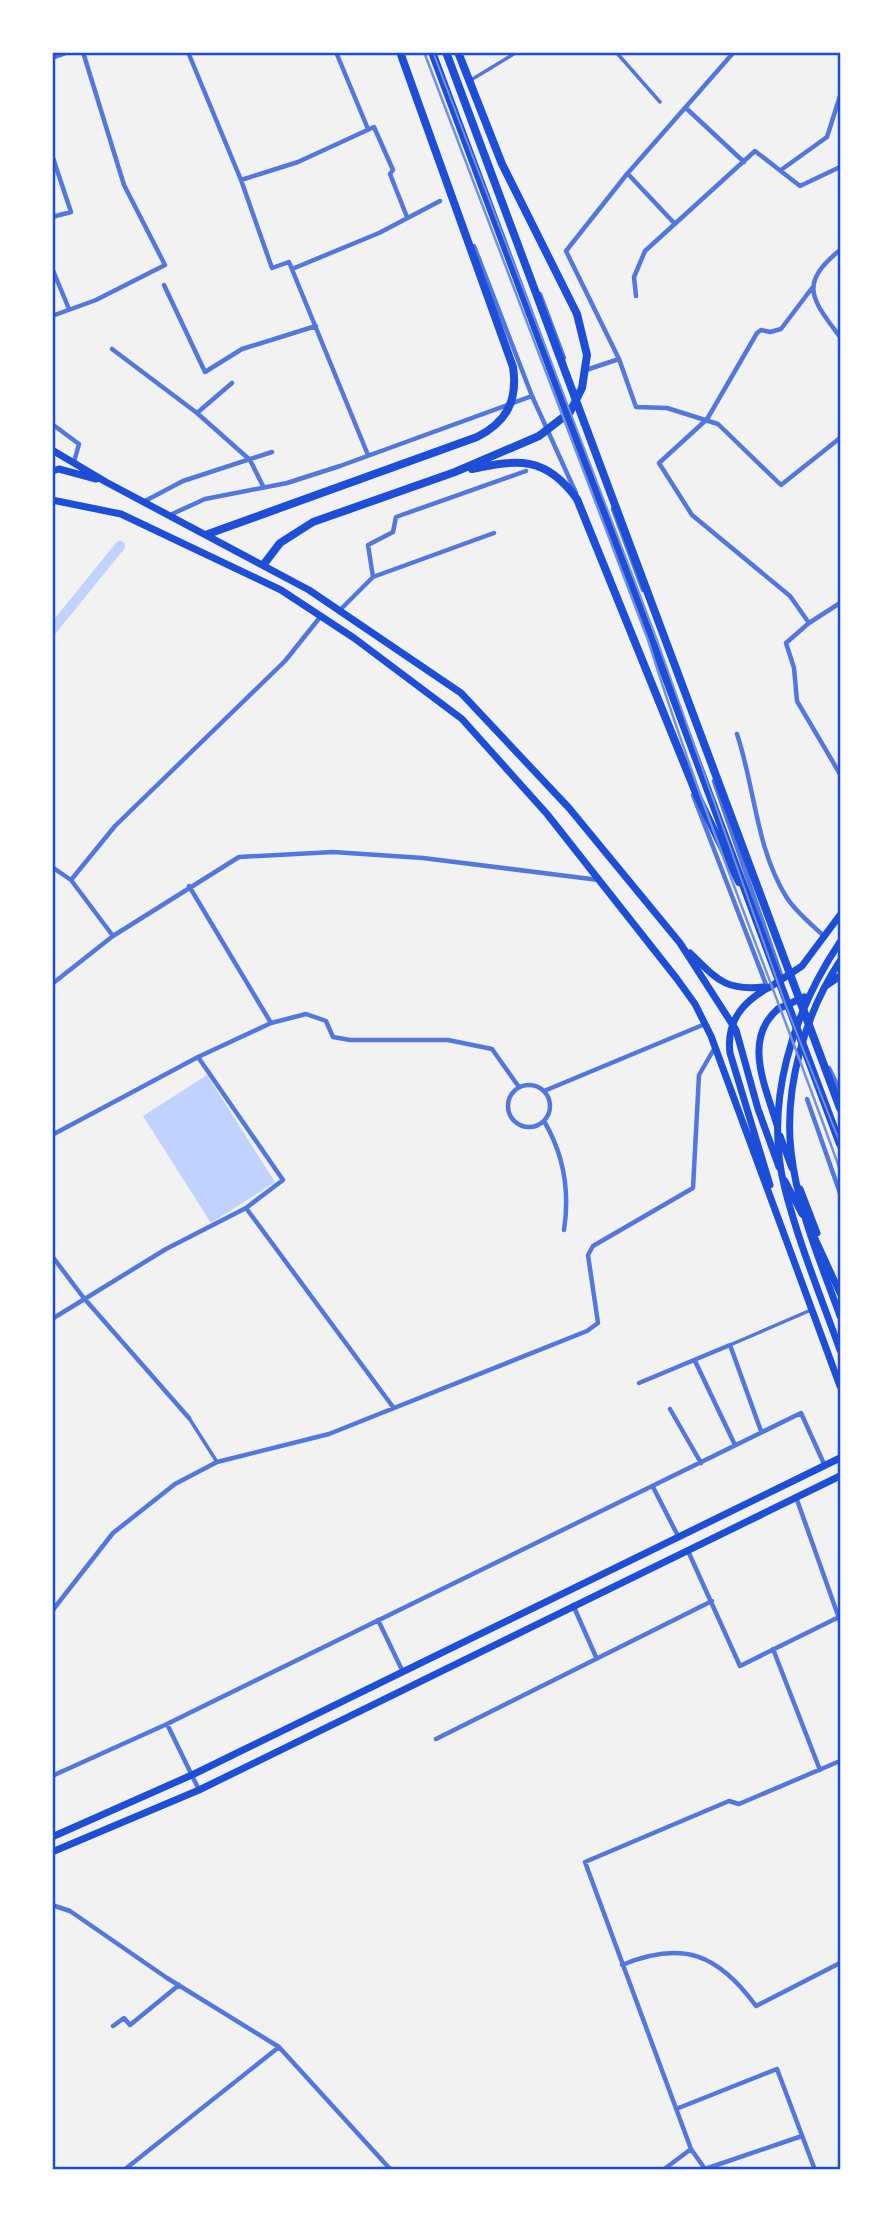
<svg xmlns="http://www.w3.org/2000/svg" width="893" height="2222" font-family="Arial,sans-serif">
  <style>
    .water { fill: #bfd3fe }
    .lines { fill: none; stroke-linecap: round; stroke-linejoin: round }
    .canal { stroke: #bfd3fe; stroke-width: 10 }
    .pedestrian { stroke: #5277de; stroke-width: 3.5 }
    .minor { stroke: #5277de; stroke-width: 4.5 }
    .primary { stroke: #1d4ed8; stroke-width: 7 }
    .trunk { stroke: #1d4ed8; stroke-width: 7 }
    .motorway { stroke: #1d4ed8; stroke-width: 8 }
    .tram { stroke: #7290e2; stroke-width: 2 }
    .rail { stroke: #7290e2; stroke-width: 2.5 }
    .neatline { fill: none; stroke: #1d4ed8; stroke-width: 2.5 }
  </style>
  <rect width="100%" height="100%" fill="#f2f2f2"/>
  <path class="water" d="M207,1075L275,1182L211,1223L143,1116Z"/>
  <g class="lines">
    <path class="canal" d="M52,630L120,546"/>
    <path class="pedestrian" d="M616,52L660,102
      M471,80L517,52
      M730,1345L811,1310
      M189,1418L217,1462"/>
    <path class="minor" d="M188,52L241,180L272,268L289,262L368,455
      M336,52L368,129
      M734,52L627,174L566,251L619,359L636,407L667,408L718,424L781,485L840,438
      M52,58L69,52
      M687,109L744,162
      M52,155L71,212L52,217
      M781,170L827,137L840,96
      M628,174L675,224
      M241,180L298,162L374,127L393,170L390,174L407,217
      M474,246L532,396L576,493
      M840,250C797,285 813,300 840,337
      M52,268L69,309
      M292,269L379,233L440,201
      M164,285L205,372L242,349L316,326
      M540,294L564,358
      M636,296L634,277L645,251L755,151L800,186L840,167
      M52,316L96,300L165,265L124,185L83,52
      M112,349L197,413L250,460L263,486
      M586,370L619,359
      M197,413L232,383
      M705,421L659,463L692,515L790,596L809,623L786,643L794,668L797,701L840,774
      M706,421L757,333L761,330L770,332L781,329L812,288
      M52,424L79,444L74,462
      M145,501L183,481L272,452
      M613,509L643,590
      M170,515L205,499L287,483L340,466L532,396
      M373,577L494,533
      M340,610L373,577L368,545L393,532L396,517L526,471
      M809,623L840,603
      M737,734C755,788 756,849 787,898C796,912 812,925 825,937
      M714,781L781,975
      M693,795L767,987
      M52,867L71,880L113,936
      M71,880L115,826L285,661L321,616
      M189,886L271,1023
      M52,984L113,936L239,857L333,852L423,858L599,880
      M829,1068L840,1091
      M508 1106a21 21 0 1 1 42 0a21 21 0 1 1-42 0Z
      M544,1091L705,1024
      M807,1099L840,1193
      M544,1121C564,1155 570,1191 564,1230
      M52,1135L198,1057L271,1023L306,1014L326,1021L333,1037L350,1040H448L492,1049L519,1087
      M246,1208L393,1407
      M52,1256L83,1297L189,1418
      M52,1319L166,1249L246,1208L283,1180L198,1057
      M695,1361L735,1445
      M639,1383L730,1345L761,1431
      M670,1409L701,1463
      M653,1487L678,1536
      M796,1497L840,1621
      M688,1551L740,1666L839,1617
      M573,1605L596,1657
      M52,1611L113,1533L175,1484L217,1462L329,1434L587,1331L598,1323L588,1255L593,1246L693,1188L699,1075L714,1049
      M378,1620L403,1672
      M773,1649L820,1770
      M167,1724L199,1790
      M436,1739L712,1601
      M52,1776L167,1724L801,1413L825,1466
      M52,1905L70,1911L167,1978L279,2047L391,2170
      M622,1965C683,1940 718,1954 756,2006L840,1963
      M113,2026L124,2018L130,2025L179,1985
      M676,2109L777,2069L815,2170
      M691,2149L705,2169L802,2136
      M124,2170L279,2047
      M663,2170L691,2149L585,1862L729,1801L739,1804L840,1761"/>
    <path class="primary" d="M52,450L106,482L309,590L461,693L569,808L680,943L736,1030L758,1109L779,1167
      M52,471L59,469L96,479
      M52,500L121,514L281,590L354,638L462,719L547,814L677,979L695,1004L711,1036L840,1386
      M690,953C717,979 724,991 764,987
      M770,987C743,1001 726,1021 730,1053L770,1185
      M777,1125C766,1087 742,1040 778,1009
      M780,1136L792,1168
      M785,1181L802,1214
      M800,1189L817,1233
      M811,1230L840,1293
      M52,1837L194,1774L840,1458
      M52,1852L199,1790L840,1476"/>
    <path class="trunk" d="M840,942C793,1012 763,1104 785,1189C799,1244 821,1297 840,1350
      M840,961C805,1014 784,1087 791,1151C797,1208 821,1263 840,1316
      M827,985L840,976
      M770,987L802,966L840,915
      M778,1009L804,997"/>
    <path class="motorway" d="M432,52L840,1144
      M446,52L840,1108
      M472,469C518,459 546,456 577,499L696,793L739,882
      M208,534L477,437C507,422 518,400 513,367L400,52
      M264,564L280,543L313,522L455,472L539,436L570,412L582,388L587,355L577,314L502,164L458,52"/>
    <path class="tram" d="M433,52L656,637L786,1006L840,1143"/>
    <path class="rail" d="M424,52L648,640C704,819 777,993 840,1170"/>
  </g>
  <rect width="893" height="2222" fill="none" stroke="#ffffff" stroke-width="108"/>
  <rect x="54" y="54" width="785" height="2114" class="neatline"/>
</svg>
